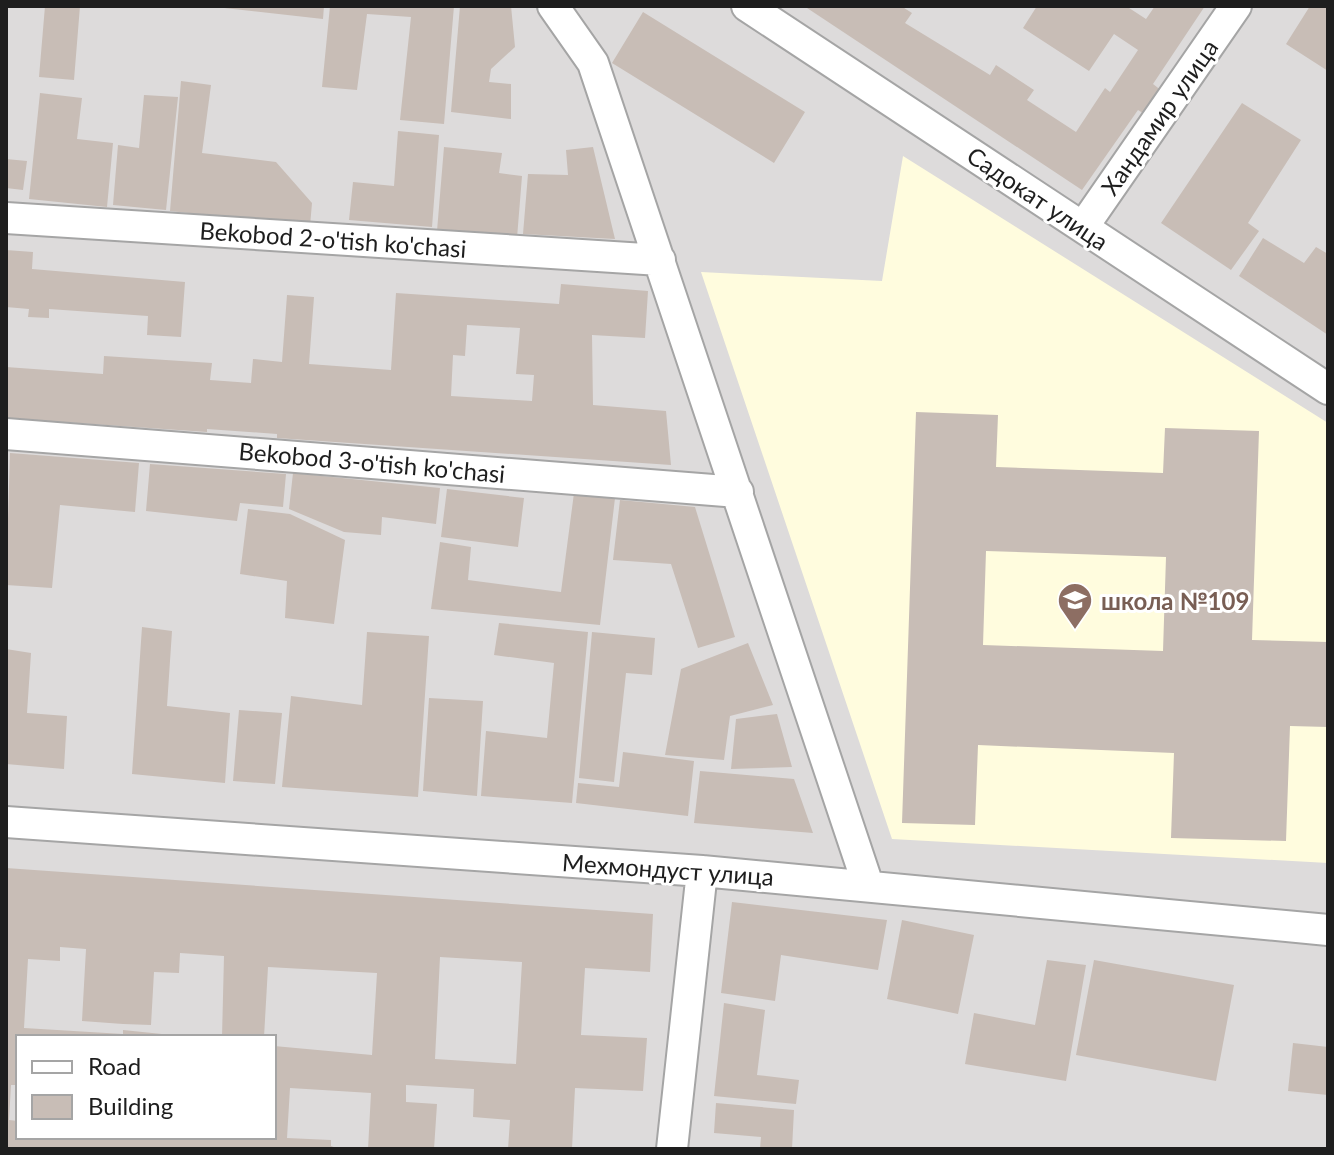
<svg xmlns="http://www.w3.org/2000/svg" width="1334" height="1155" font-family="Lato,sans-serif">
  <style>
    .residential { fill: #dddbdb; fill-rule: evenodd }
    .education { fill: #fffcde }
    .building { fill: #c8bdb6; fill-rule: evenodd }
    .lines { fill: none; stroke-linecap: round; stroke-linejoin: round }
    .minor-casing { stroke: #a5a5a5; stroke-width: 34 }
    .minor { stroke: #fff; stroke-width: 30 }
    .labels { text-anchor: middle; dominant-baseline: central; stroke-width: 6; stroke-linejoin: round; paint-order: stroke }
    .street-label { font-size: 24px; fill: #1e1e1e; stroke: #fff }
    .education-label { font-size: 24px; font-weight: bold; fill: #785e54; stroke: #fff; text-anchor: start }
  </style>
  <rect width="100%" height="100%" fill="#f0ebe4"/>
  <path class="residential" d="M6,6H1328V1149H6ZM18,1037H274V1137H18Z"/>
  <path class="education" d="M903,156L1328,423V863L892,839L701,272L882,281Z"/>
  <path class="building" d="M45,6H80L74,80L39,77Z
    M206,6H324L323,19Z
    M330,6H454L444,124L400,120L411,17L367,14L357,90L322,87Z
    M460,6H511L515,47L491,69L489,82L511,84V119L451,112Z
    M804,6H901L912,13L905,23L990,75L996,65L1034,90L1027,100L1076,132L1105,88L1110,92L1138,50L1114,34L1089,71L1023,28L1037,6H1126L1146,19L1155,6H1205L1153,84L1162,91L1146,115L1138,110L1082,190Z
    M1310,6H1328V71L1286,44Z
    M643,12L805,112L774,163L612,63Z
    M181,81L211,85L202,153L276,162L312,203L310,226L170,211Z
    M40,93L82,98L77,139L113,143L107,207L29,199Z
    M144,95L178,97L166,210L113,205L118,145L139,148Z
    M1242,103L1301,140L1248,223L1259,231L1231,270L1161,223Z
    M398,131L439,135L432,227L349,220L353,182L394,186Z
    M444,147L502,153L499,173L522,176L517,238L437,231Z
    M593,147L615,239L523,234L528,174L568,175L566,150Z
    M6,159L27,161L23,190L6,188Z
    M1263,238L1304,263L1316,247L1328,254V335L1239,276Z
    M6,250L33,252L32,269L185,282L181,337L147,335L148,316L49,309V318L28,317L29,309L6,307Z
    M561,284L648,291L645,338L592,335L593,405L666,411L671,465L277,438V434L207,429V432L6,418V367L103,374L104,356L212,363L210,380L251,383L253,359L282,362L287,295L314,297L309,364L391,370L396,293L559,304ZM467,325L520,328L516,374L534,375L532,401L451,396L453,355L465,356Z
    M916,412L998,415L996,467L1163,473L1165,428L1259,431L1252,640L1328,642V727L1290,726L1286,841L1171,838L1174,753L978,745L975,825L902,823ZM986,551L1166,557L1163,651L983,645Z
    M10,453L139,463L135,512L60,505L52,588L6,585Z
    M150,464L286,474L283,507L240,503L237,521L146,511Z
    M293,473L440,488L436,524L382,517L381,535L344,532L289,509Z
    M447,489L524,498L518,547L441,537Z
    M574,493L615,498L600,625L431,609L440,542L471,547L468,580L561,592Z
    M620,500L695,507L735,637L698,648L671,564L613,560Z
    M248,509L290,514L345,540L334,624L285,618L287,581L240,574Z
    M499,623L588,632L572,803L481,796L486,731L547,738L554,663L494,655Z
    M142,627L172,631L167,706L230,713L225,783L132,774Z
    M367,632L429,636L418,797L282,787L291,696L362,705Z
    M592,632L655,638L652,675L626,673L614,782L579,778Z
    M748,643L773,705L730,716L724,760L665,755L681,669Z
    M6,649L31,653L27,713L67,716L64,769L6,764Z
    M429,698L483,701L477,796L423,791Z
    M239,710L282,713L275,784L233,781Z
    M777,714L792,767L731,769L736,719Z
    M623,752L694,761L688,816L576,803L578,783L619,787Z
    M700,771L794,779L813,833L694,823Z
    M6,868L653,914L650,972L585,968L581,1035L647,1038L643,1091L575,1088L572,1149H508L510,1120L473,1117L474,1089L406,1085V1102L437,1104L434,1149H368L371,1093L290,1088L287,1138L331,1140V1146L339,1149H6ZM60,947L86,949L82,1021L123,1024L151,1025L154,972L179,973L180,953L224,956L222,1037H264L268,967L377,973L372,1055L274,1046V1137H18V1121L9,1120L11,1085H18V1037H191L123,1030V1034L24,1028L28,959L60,961ZM440,957L522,962L516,1064L435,1059Z
    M732,902L887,920L878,970L781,955L775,1001L721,993Z
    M902,920L974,935L958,1014L887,999Z
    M1047,960L1086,965L1066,1081L965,1064L974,1013L1035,1025Z
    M1094,960L1234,985L1216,1081L1076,1055Z
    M724,1003L765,1010L757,1075L799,1080L796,1104L714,1096Z
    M1293,1043L1328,1047V1095L1288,1091Z
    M716,1103L794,1110L792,1149H760L761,1137L714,1133Z"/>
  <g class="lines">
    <g class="minor-casing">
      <path id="minor" d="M553,6L593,63L868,885
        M747,6L1328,389
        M6,218L660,260
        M1083,227L1236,6
        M6,434L738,492
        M6,822L702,871L1328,930
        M672,1149L702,871"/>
    </g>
    <use href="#minor" class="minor"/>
  </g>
  <defs>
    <g id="school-pin" transform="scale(1.8)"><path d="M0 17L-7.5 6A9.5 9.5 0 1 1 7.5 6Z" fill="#8d6e63" stroke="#fff"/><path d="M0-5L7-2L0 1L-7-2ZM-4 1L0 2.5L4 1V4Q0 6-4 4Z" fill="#fff"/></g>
  </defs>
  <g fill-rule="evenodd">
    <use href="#school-pin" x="1075" y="600"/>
  </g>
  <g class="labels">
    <g class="street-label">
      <text transform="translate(1159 117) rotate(-55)">Хандамир улица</text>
      <text transform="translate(1038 198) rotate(34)">Садокат улица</text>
      <text transform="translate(333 239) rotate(4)">Bekobod 2-o'tish ko'chasi</text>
      <text transform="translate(372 462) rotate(5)">Bekobod 3-o'tish ko'chasi</text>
      <text transform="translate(668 869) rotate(4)">Мехмондуст улица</text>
    </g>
    <g class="education-label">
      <text x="1101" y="600">школа №109</text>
    </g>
  </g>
  <rect width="1334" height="1155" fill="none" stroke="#1e1e1e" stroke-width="16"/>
  <rect x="16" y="1035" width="260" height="104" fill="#ffffff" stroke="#a5a5a5" stroke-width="2"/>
  <rect x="32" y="1061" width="40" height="12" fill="#ffffff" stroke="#a5a5a5" stroke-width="2"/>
  <text x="88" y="1075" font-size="24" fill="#1e1e1e">Road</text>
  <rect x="32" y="1095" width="40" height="24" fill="#c8bdb6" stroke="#a5a5a5" stroke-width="2"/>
  <text x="88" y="1115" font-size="24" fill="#1e1e1e">Building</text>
</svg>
